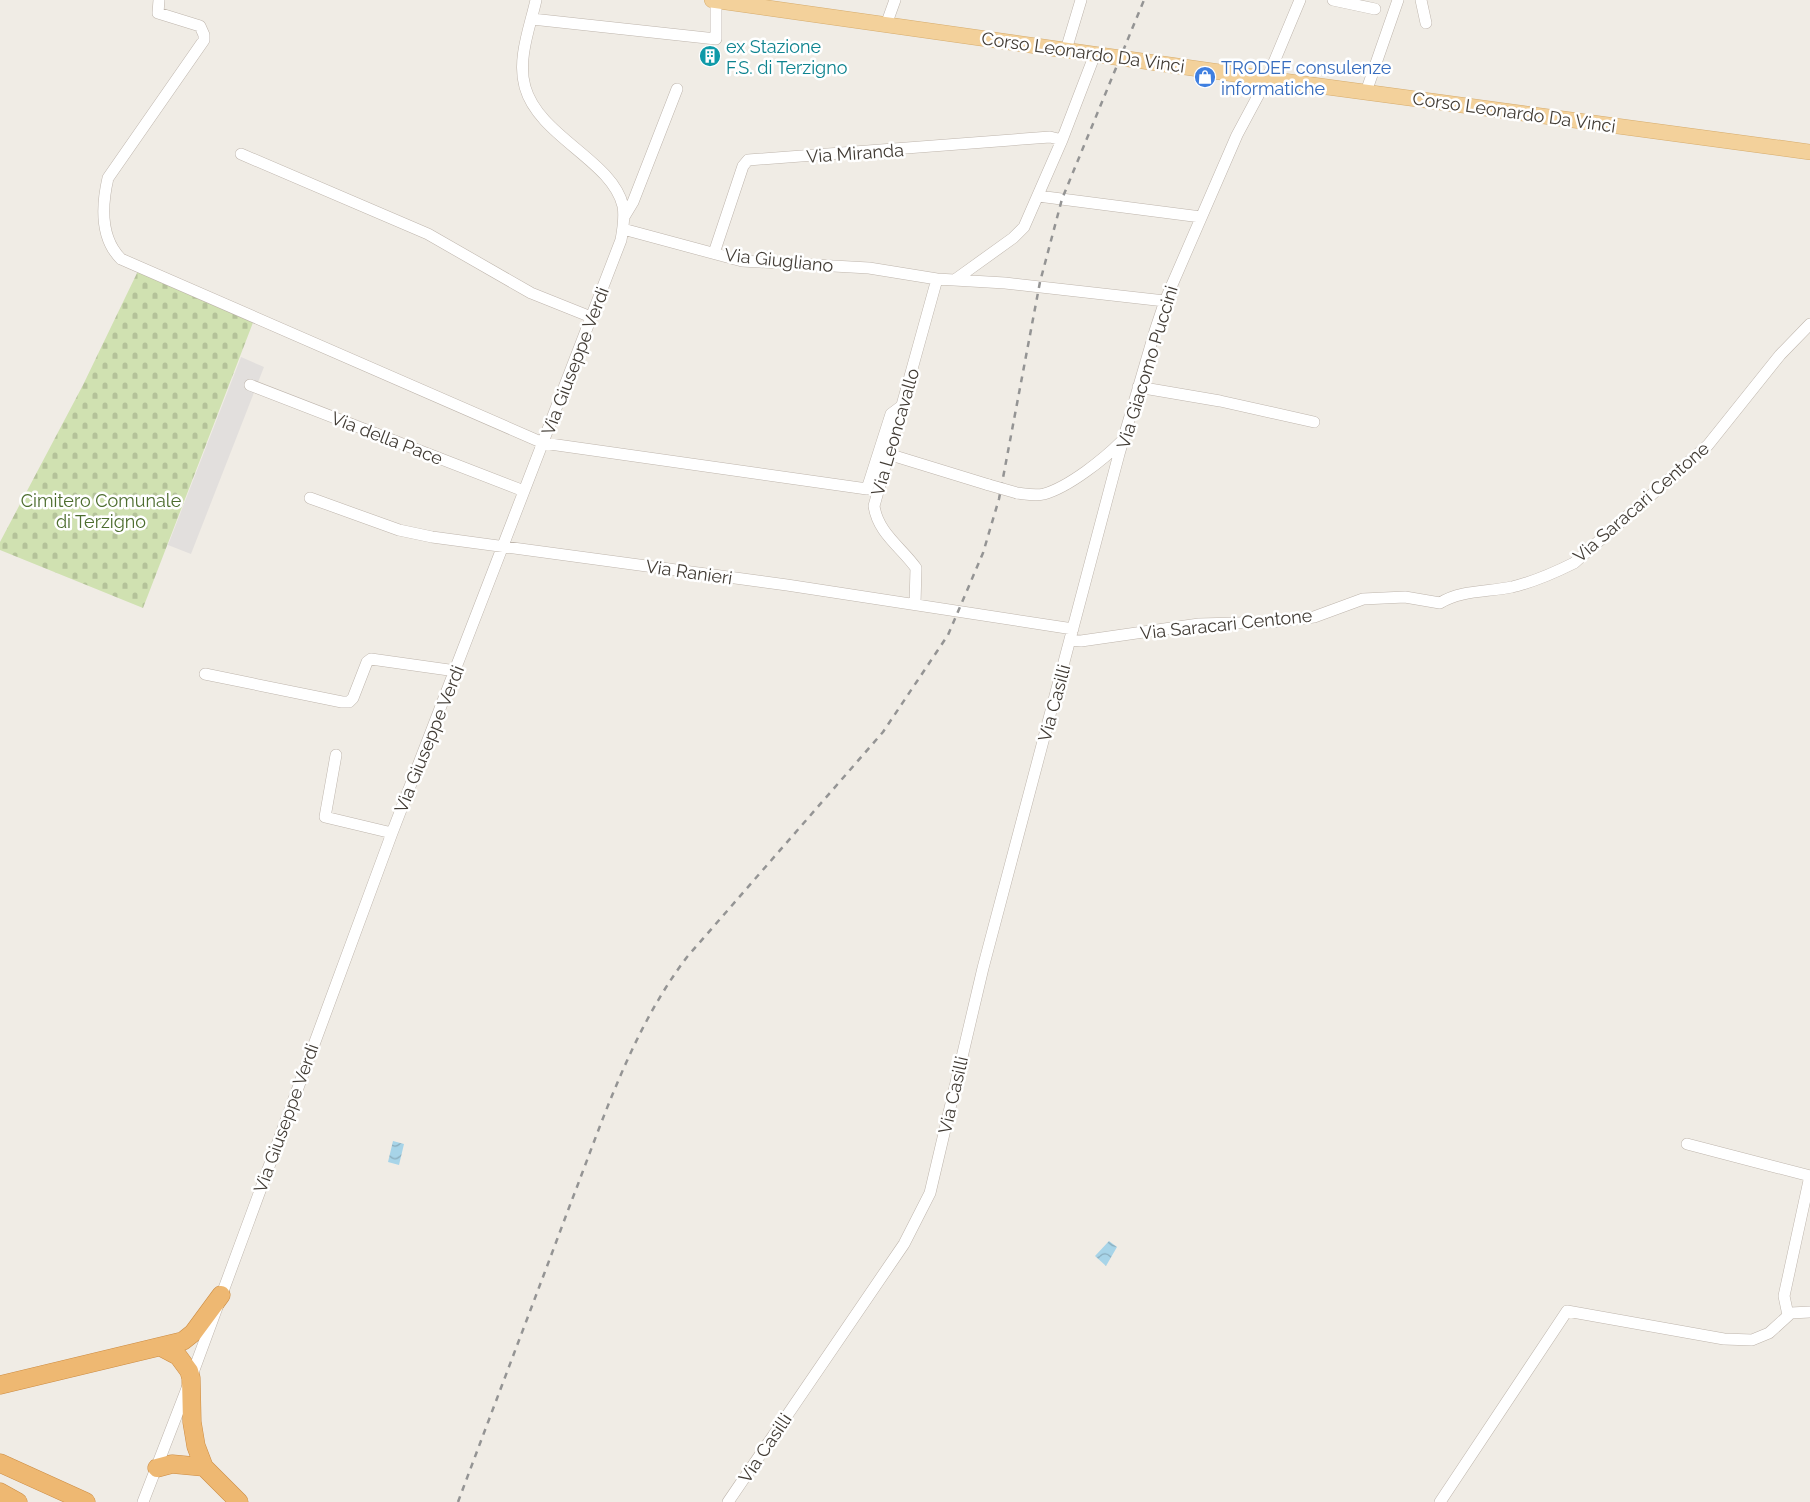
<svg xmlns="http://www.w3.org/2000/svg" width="1810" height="1502" font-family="Raleway,sans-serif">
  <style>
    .cemetery { fill: url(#cemetery-stones) }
    .parking { fill: #e2dfdd }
    .water { fill: url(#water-waves) }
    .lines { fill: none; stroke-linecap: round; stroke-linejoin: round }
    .minor-casing { stroke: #beb5ac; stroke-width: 12 }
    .major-casing { stroke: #d6ac6d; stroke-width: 16 }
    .highway-casing { stroke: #cc8c43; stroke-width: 19 }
    .minor { stroke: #fff; stroke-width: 11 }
    .major { stroke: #f3d19b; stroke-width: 15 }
    .highway { stroke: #eeb872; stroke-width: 18 }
    .rail { stroke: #949494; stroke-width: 2.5; stroke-dasharray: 6 6; stroke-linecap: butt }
    .minor-bridge-casing { stroke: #beb5ac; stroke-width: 12; stroke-linecap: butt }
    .minor-bridge { stroke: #fff; stroke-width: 11 }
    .labels { text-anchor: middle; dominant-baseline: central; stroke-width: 5; stroke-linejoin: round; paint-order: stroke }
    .culture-label { font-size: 18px; fill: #0d838f; stroke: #fff; text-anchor: start }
    .street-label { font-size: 18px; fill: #423c35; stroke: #fff }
    .shop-label { font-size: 18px; fill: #366cbe; stroke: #fff; text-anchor: start }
    .park-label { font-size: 18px; fill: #4d6d2f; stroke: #fff }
  </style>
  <defs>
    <pattern id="cemetery-stones" width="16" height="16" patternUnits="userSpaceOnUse" patternTransform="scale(1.25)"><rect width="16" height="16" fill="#d0e1b1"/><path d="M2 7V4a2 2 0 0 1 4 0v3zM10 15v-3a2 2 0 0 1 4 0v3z" fill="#b4c299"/></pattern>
    <pattern id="water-waves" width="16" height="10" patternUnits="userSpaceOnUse" patternTransform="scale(1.25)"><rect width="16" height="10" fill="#a7d4e8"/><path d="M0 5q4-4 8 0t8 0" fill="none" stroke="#8aadbd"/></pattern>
  </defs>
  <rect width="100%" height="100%" fill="#f0ece5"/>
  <path class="cemetery" d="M138,271L254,320L143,608L0,550V542L83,385Z"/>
  <path class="parking" d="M241,357L264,367L191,554L168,545Z"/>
  <path class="water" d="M393,1141L404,1144L399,1165L388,1162Z
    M1109,1241L1117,1247L1106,1266L1095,1256Z"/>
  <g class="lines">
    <g class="minor-casing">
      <path id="minor" d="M159,0L158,13L200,26L204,35V40L108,178C102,204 100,238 121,259L543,443L867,489L891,414L903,405
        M1333,0L1375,9
        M1421,0L1426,23
        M532,19L716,39V0
        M886,25L895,0
        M1066,50L1081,0
        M1366,92L1398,0
        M241,154L428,234L531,293L591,317
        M1038,196L1201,217
        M624,217L633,202L677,89
        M623,229L742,261L869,268L937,279L1005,283L1165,301
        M714,253L743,166L748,160L1050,137L1062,140
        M956,279L1013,238L1024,227L1062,140L1095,54
        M250,385L524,491
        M1138,387L1220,401L1314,422
        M888,454L989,485
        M1017,493C1026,494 1035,496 1044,494C1069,487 1104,459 1122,441
        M310,498L399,530L432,537L787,585L1073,629
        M915,604L916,568C901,547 878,533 874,506L937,279
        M1071,640L1081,641L1199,624L1272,622L1314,617L1363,599L1405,597L1440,603C1460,590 1488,592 1512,587C1533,582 1554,573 1574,563L1708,445L1780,355L1810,324
        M205,674L342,702H349L353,698L367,662L371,659L456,671
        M336,755L325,817L392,833
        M1687,1144L1810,1176L1784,1296L1788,1315
        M143,1502L191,1378L392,833L621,240C623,229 625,217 623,206C612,160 539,137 525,87C517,59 530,27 536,0
        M728,1502L904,1244L930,1193L983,968L1119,454L1155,331L1165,301L1237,135L1267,79L1300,0
        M1440,1502L1567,1311L1724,1339L1752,1340L1769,1333L1791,1313L1810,1312"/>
    </g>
    <g class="major-casing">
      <path id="major" d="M712,0L1305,84L1810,152"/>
    </g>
    <g class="highway-casing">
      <path id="highway" d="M161,1347L178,1356L189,1371L191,1378L192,1422L196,1446L204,1467L239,1502
        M0,1385L183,1341L193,1333L221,1295
        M0,1463L86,1502
        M157,1468L172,1464L204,1467
        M0,1492L18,1502"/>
    </g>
    <use href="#minor" class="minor"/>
    <use href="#major" class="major"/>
    <use href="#highway" class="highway"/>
    <path class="rail" d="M458,1502C495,1403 533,1304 570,1205C603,1120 631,1031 687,957L883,732L948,635L983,553L999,499L1040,282L1062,199L1144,0"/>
    <g class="minor-bridge-casing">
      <path id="minor-bridge" d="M989,485L1017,493"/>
    </g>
    <use href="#minor-bridge" class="minor-bridge"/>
  </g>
  <defs>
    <g id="building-disc" transform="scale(1.125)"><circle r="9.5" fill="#0f9aa8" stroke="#fff"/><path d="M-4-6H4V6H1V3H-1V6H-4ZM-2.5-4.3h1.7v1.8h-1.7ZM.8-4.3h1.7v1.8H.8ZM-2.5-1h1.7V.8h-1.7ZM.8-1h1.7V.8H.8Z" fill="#fff"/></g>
    <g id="shop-disc" transform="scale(1.125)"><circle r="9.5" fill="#3f7fe0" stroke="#fff"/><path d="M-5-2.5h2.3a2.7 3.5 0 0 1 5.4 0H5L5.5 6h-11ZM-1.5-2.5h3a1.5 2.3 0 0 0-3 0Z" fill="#fff"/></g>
  </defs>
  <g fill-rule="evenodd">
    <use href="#building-disc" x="710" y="56"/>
    <use href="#shop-disc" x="1205" y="77"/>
  </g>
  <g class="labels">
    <g class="culture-label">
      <text x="726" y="46">ex Stazione<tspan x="726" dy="21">F.S. di Terzigno</tspan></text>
    </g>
    <g class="street-label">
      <text transform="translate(1083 52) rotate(8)">Corso Leonardo Da Vinci</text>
      <text transform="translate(1514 112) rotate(8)">Corso Leonardo Da Vinci</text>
      <text transform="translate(855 153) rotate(-4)">Via Miranda</text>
      <text transform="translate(779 260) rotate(6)">Via Giugliano</text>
      <text transform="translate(575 361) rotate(-69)">Via Giuseppe Verdi</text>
      <text transform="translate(1147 367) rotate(-73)">Via Giacomo Puccini</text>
      <text transform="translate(895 432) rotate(-74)">Via Leoncavallo</text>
      <text transform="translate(387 438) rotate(21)">Via della Pace</text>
      <text transform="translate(1641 502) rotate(-41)">Via Saracari Centone</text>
      <text transform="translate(689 572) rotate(8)">Via Ranieri</text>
      <text transform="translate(1226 624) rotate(-6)">Via Saracari Centone</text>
      <text transform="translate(1054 703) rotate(-75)">Via Casilli</text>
      <text transform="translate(429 739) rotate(-68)">Via Giuseppe Verdi</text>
      <text transform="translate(953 1095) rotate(-77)">Via Casilli</text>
      <text transform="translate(286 1118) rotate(-70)">Via Giuseppe Verdi</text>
      <text transform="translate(765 1448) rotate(-56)">Via Casilli</text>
    </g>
    <g class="shop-label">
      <text x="1221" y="67">TRODEF consulenze<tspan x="1221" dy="21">informatiche</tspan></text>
    </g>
    <g class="park-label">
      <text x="101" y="500">Cimitero Comunale<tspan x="101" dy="21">di Terzigno</tspan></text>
    </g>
  </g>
</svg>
